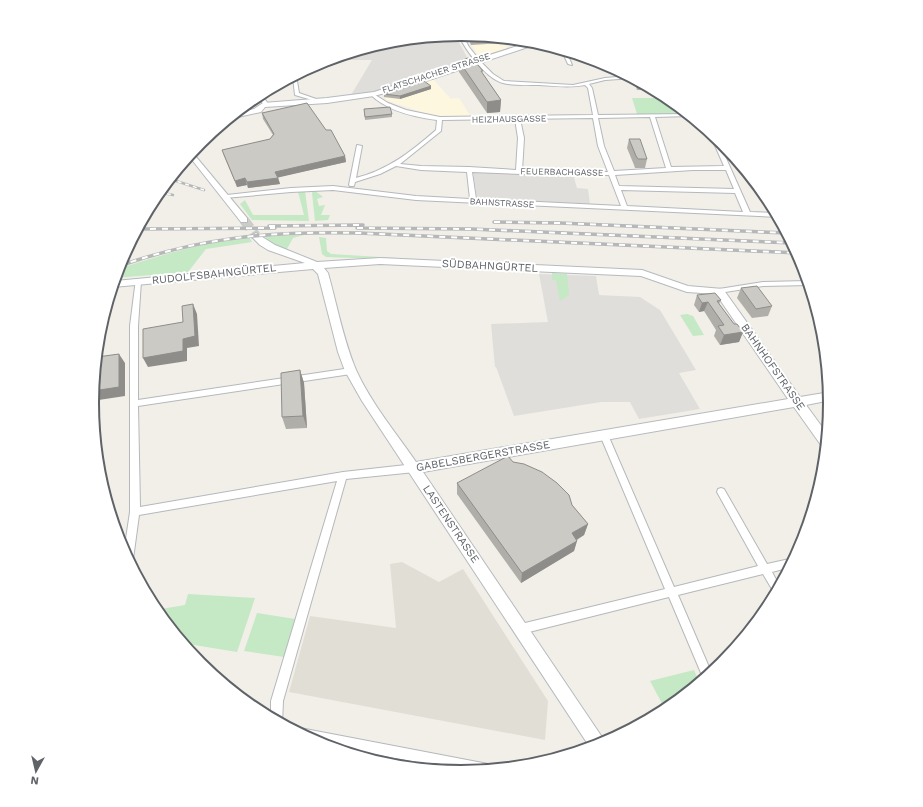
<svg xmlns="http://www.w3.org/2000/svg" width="923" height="807" font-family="'Work Sans',sans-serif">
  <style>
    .commercial { fill: #fef7e0 }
    .industrial { fill: #e0deda }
    .education { fill: #e1ded6 }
    .green { fill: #c5e8c5 }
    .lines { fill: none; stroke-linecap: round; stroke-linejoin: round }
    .secondary-tunnel { stroke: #ccccc8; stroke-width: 10; stroke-dasharray: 10 5; stroke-linecap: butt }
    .street-casing { stroke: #b5b8bc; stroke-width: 2 }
    .secondary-casing { stroke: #b6babf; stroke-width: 2 }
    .street { fill: #fff; fill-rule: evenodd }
    .secondary { fill: #fff; fill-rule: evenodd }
    .rail-far1-casing { stroke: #b6b7b8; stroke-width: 2.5 }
    .rail-casing { stroke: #b6b7b8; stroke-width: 3.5 }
    .rail-far1 { stroke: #fff; stroke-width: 1.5; stroke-dasharray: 4; stroke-linecap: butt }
    .rail { stroke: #fff; stroke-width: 2; stroke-dasharray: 6; stroke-linecap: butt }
    .wall { fill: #afaea9 }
    .shaded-wall { fill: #8f8d8a }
    .building { fill: #cccac5; stroke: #8f8d8a }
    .labels { text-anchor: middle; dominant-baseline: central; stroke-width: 4; stroke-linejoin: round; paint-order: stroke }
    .far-street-label { font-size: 9px; fill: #5f6368; stroke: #fff }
    .street-label { font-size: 11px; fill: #5f6368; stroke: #fff }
    .rim { fill: none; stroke: #5f6368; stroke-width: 2 }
  </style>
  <rect width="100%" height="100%" fill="#f1efe8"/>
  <path class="commercial" d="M464,34L524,40L504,44L508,49L479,57Z
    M432,78L451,99L459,98L471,117L434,116L385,100L387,93Z"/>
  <path class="industrial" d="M455,35L469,61L402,84L371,92L351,95L372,60H326L390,41Z
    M473,171L573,174L577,188L588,189L590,204L477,198Z
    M539,274L596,276L599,295L640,297L660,310L696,370L679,373L700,409L639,419L630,402H601L514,416L496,367H495L491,324L548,322Z"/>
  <path class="education" d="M402,562L439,582L463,569L548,701L545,740L289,692L310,616L396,628L390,564Z"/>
  <path class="green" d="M632,98H668L688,114H637Z
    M314,190L323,197L317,199L319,206L325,205L321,215H330L328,220L315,221L312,193Z
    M305,191L309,221L252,220L240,204L245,200L253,215H304L298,192Z
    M304,235L293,238L287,249L271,243L264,236Z
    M249,237L252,242L206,249L188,272L115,278L118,269C161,255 204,242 249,237Z
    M319,237L326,238L327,251L331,254L445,261L326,257L322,254Z
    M552,273L567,274L569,295L560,301L556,280H552Z
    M687,314L693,316L704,335L693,336L680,315Z
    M188,594L255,598L237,652L182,643L155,610L185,605Z
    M257,613L295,619L284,657L244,651Z
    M694,670L700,684L666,711L650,681Z"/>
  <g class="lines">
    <path class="secondary-tunnel" d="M244,220L256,236"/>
    <g class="street-casing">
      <path id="street" d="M458,34H462L469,47L480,61L493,74L504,81L573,85L605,78L629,76L633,78L605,80L589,84L592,88L598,115L688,114L691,116L655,117L671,167L724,166L710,134L711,133L717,138L750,212L777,213L779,217L416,200L333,190L291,192L225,198V196L227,195L291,188L333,186L416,196L470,199L467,172L421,170L396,166L380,174L355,182L354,186H350L349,185L357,145L362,146L356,178C388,170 412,151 436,130L437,120C414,117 387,111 370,94L372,93L388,103L406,110L440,117L593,115L588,88L585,85C570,88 555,86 539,85C528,85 514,86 503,83C486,79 465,49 458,34ZM650,117L666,168L614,171L604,146L598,118ZM593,118L598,146L608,172L522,171L524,138L520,119ZM515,119L518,138L516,170L469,167L421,166L400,164L441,131L442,120ZM693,170H726L734,189L619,186L615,175ZM472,172L549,175H609L621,206L476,199ZM621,190L735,193L743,212L627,206Z
        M561,49L566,51L572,65L568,64Z
        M296,75L299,93L319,100V102L295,95L293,77Z
        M261,94L269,105V106H265L257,96Z
        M136,279H138L141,281L138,326V400L351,368L355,371L351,374L138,406L140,507L343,472L415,464L418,465L419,468L418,471L415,472L346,479L283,701L282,724L271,719V701L337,481L139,515L133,559L130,563L124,552L130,512V326Z
        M809,281V285L763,286L719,293L716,291L719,289L763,282Z
        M604,432L607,433L608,435L674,587L758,566L717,492L718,489L721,488L724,489L767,564L794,558H796L791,567L772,572L780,587L776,596L763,574L678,595L712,674L704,680L669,597L521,634L517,633L516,629L517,625L521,624L665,589L600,435L601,433Z
        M300,728L488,764L492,766L494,770L469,772L316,743L295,732Z"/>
    </g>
    <g class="secondary-casing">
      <path id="secondary" d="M533,41L540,43L411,86L374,96L327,103L265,107L261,112L229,119L235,114L254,109L263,103L327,98L374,92Z
        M192,152L247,218V222H241L189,156Z
        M256,233L275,245L317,262L380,258L642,270L688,286L723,289L800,397L830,392L831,400L806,405L828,435L827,449L823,448L794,407L423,472L606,743L591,749L362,401L345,371L338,352L318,274L313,269L113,287L115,281L305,263L268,250L260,245L251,236ZM380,264L641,276L687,292L716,294L788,399L416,462C396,433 371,403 356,370C343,339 337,305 328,273L324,268Z"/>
    </g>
    <use href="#street" class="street"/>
    <use href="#secondary" class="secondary"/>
    <g class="rail-far1-casing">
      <path id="rail-far1" d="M170,179L204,190
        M159,192L173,195"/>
    </g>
    <g class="rail-casing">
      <path id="rail" d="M494,222L560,223L787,233
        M269,226L363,225
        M357,228L471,229L793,243
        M138,229L275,228
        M119,266C203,237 270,231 359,233L798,253"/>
    </g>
    <use href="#rail-far1" class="rail-far1"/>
    <use href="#rail" class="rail"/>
  </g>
  <path class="wall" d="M466,34L514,39L503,40V43L471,45Z
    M459,61L483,74L501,100L500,112L487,113L459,72Z
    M634,79L647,86L646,90H637L634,81Z
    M431,86V89L400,99L384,97V94Z
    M364,109L392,114V117L365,120Z
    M262,113L326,130L345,156L346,162L278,177L280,184L248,188L247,185L237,187L224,156L222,150L270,139L273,135L263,119Z
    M629,139L647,159L645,168H635L634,165L627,148Z
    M741,288L772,306L768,316L752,318L737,298Z
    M697,295L721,300L719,304L734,324L743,332L739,342L720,345L714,336L716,330L704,311L699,312L694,305Z
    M300,370L304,383L307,428L286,429L282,417Z
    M513,462L572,505L588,524L584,535L577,540L574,551L521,583L457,494V483Z"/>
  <path class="shaded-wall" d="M503,38L514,39L503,40Z
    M431,86V89L400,99V96Z
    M501,100L500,112L487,113V102Z
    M345,156L346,162L276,178L275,172Z
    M245,178L247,185L237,187L235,181Z
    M278,178L280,184L248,188L247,182Z
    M708,302L704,311L699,312L702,303Z
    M193,304L197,314L199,346L187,348V361L148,367L143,358L183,339Z
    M743,332L739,342L720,345L724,335Z
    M119,354L125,363V396L92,401L93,391Z
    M300,370L304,383L307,428L303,416Z
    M588,524L584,535L569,544L572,533Z
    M577,541L574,551L521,583L522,573Z"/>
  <path class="building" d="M469,35L501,38L471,40Z
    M471,57L483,71H481L501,100L487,102L459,61Z
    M424,81L431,86L400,96L384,94Z
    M307,103L326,130H331L345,156L275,172L278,178L247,182L245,178L235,181L222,150L270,139L274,134L262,113Z
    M390,107L392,114L365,117L364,109Z
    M629,139H640L647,159H638L636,156Z
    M757,286L772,306L756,309L741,288Z
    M715,293L721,300L717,301L734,324H737L743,332L724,335L718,326L724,325L708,302L702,303L697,295Z
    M193,304L195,336L183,339V351L143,358V329L183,322L182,306Z
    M119,354V387L93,391L97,357Z
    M300,370L303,416L282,417L281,373Z
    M508,456L513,462L524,464L542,472L557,483L569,495L572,505L588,524L572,533L577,541L522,573L457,483Z"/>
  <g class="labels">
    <g class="far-street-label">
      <text transform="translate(436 73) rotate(-18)">FLATSCHACHER STRASSE</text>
      <text transform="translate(509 119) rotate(-1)">HEIZHAUSGASSE</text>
      <text transform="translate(562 172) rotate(1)">FEUERBACHGASSE</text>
      <text transform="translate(502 203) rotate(3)">BAHNSTRASSE</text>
    </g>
    <g class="street-label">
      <text transform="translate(490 266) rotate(3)">SÜDBAHNGÜRTEL</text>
      <text transform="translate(214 274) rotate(-6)">RUDOLFSBAHNGÜRTEL</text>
      <text transform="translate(773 367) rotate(55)">BAHNHOFSTRASSE</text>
      <text transform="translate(483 456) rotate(-10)">GABELSBERGERSTRASSE</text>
      <text transform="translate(451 524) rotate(56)">LASTENSTRASSE</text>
    </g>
  </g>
  <path d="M0 0H923V807H0ZM99 403a362 362 0 1 1 724 0a362 362 0 1 1-724 0Z" fill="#fff" fill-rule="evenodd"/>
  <path class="rim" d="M99 403a362 362 0 1 1 724 0a362 362 0 1 1-724 0Z"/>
  <g transform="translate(36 771) rotate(188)" stroke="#ffffff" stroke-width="3" paint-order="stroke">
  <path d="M0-3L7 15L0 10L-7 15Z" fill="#5f6368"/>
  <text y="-6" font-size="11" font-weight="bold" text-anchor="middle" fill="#5f6368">N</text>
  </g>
</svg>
